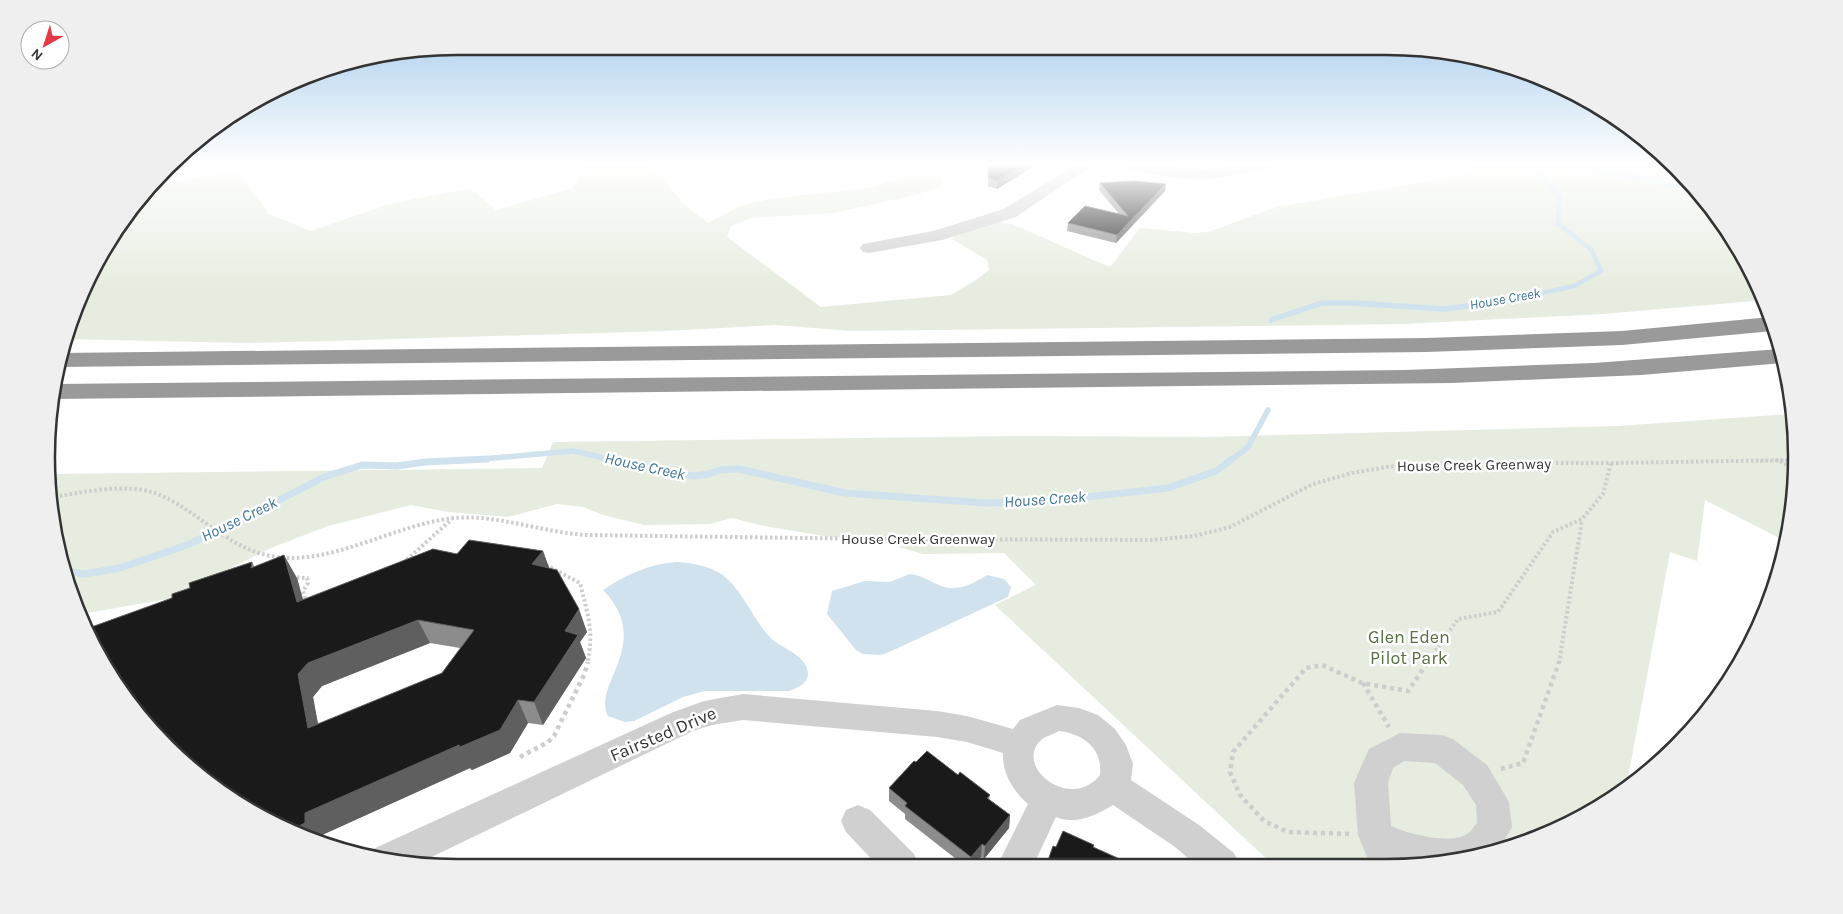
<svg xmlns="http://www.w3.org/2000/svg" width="1843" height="914" font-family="Karla,sans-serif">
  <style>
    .green { fill: #e6ecdf }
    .water { fill: #cfe2ee }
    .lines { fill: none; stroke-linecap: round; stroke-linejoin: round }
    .stream-far2 { stroke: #cfe2ee; stroke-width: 4.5 }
    .stream-far1 { stroke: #cfe2ee; stroke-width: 5.5 }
    .stream { stroke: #cfe2ee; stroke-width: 7 }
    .path-far2 { stroke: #cdcdcd; stroke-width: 3; stroke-dasharray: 2.5 2.5; stroke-linecap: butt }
    .path-far1 { stroke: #cdcdcd; stroke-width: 4; stroke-dasharray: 2.5 2.5; stroke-linecap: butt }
    .path { stroke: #cdcdcd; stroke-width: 4.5; stroke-dasharray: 4 4; stroke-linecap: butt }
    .minor { fill: #d0d0d0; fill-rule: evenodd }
    .highway { fill: #9a9a9a; fill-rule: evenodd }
    .wall { fill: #8c8c8c; fill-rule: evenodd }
    .shaded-wall { fill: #5f5f5f }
    .building { fill: #1a1a1a; stroke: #5f5f5f; fill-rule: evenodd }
    .labels { text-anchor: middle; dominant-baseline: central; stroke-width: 5; stroke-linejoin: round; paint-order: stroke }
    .far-water-label { font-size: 14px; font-style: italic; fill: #3f7597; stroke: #fff }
    .street-label { font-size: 15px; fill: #333; stroke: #fff }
    .water-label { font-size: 16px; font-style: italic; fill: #3f7597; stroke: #fff }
    .near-park-label { font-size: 18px; fill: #56703f; stroke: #fff }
    .near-street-label { font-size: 18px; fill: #333; stroke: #fff }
    .rim { fill: none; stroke: #333; stroke-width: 2.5 }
  </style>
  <rect width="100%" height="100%" fill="#fff"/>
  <path class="green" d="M586,165H653L684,205L708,223L740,206L769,199L867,188L902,178L924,175L939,178L943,182L938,188L916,195L833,213L751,218L731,226L727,237L821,307L951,295L976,280L989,270L987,260L952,239L954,236L997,222L1012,224L1107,266H1111L1140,228L1196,233L1211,231L1276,207L1349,195L1461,175L1470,171L1474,165H1675L1728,229L1765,300L1603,314L1402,324L851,331L776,325L663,331L330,341L246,343L66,339L78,300L115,229L155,186L238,170L269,214L311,231L389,204L470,188L496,210L573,188Z
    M1792,414L1797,457L1787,542L1705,500L1697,561L1670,552L1626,789L1543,836L1440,864L1273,865L995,605L1036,585L1004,553L923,554L867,538L830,537L764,526L732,518L710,524L644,525L603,515L583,507L557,504L508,517L448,512L411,505L328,526L271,548L168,599L81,614L50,511L51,474L542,468L553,442L1025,436L1209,437L1618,426Z"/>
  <path class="water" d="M677,562C694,563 710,566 724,576C744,592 755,624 773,640C784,649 807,656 808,673C808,684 798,687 790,691H705L683,697L634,721L625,722L608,716C591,684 655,644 603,590C626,575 648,564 677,562Z
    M910,574C923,576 927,580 939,585C956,593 973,584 987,575L1004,579L1011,587L1008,597L887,653L880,655L863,654L856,650L827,614L832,591L865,581L890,582Z"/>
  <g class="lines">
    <path class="stream-far2" d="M1570,165L1696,190
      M1523,297L1574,286L1601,271L1591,249L1558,224L1559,196L1536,170L1543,165"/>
    <path class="stream-far1" d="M1271,320L1322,303H1353L1444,309L1507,301L1528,296
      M459,461L573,451L619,461
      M1230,461L1248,447L1268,410"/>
    <path class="stream" d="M613,459L693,476L709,474L720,470L739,469L845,493L986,503L1059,500L1168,488L1216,471L1232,459
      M68,571L84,574L120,568L187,545L241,520L324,477L362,465L396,466L426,462L487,459"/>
    <path class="path-far2" d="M1760,461L1796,460"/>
    <path class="path-far1" d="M1780,461L1796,470
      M50,498C79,492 127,483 155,493C197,509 226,548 271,556C328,568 397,523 455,518C497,514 544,533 587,535L877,539L1152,540L1194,536L1230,527L1313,484L1352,473L1387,467L1424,463H1611L1796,460
      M403,563L452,519
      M546,565L580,583C587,612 595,633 587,663
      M292,577L307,578L308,583L303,591L306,603
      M1427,663L1458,619L1498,612L1553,532L1582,519L1603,494L1611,463
      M1559,663L1582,520"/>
    <path class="path" d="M1363,683L1389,727
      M520,757L548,742L554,736L584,675L588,662
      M1501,769L1523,763L1559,662
      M1349,834L1288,832L1264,821L1240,795L1230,772L1233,752L1306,668L1322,665L1362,683L1408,691L1428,662"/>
    <path class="minor" d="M1075,165H1093L1016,217L942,240L869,253L863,252L860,248L863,244L933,231L1004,209Z
      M1123,165H1160L1204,170L1235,165H1274L1272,168L1267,170L1204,180L1177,178L1130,170L1125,168Z
      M743,694L937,711L967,716L1013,729L1020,720L1057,705L1079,708L1098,715L1115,729L1126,745L1133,764L1131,780L1199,825L1234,853L1240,865H1196L1175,847L1113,805C1095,816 1076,825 1056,817L1033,866H997L1028,804C1013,791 1002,773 1003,753L967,742L937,737L743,720L712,725L693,731L417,864L369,857L373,849L671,713L704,701ZM1059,731C1083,734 1103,748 1100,775C1071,812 1013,767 1041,740C1046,736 1054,734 1059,731Z
      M1400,733L1442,735L1453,739L1487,765L1509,802L1512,827L1500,848L1440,864H1370L1358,835L1354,783L1369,749ZM1404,761L1435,763L1463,785L1476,805L1477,823C1474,826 1471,832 1467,834C1450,845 1409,834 1391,826L1388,783L1393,768Z
      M858,805L870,810L914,854L919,866H878L846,832L841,821L846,810Z"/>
    <path class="highway" d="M1771,317L1775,330L1773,331L1622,345L1426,352L57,367L61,353L1426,338L1622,331Z
      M1780,349L1785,363H1782L1641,375L1452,383L53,399L54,384L1405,370L1594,363Z"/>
  </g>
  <path class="wall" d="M992,165H1036L997,189L988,186V168Z
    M1100,183L1165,191L1116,243L1067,231L1068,223L1119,214L1099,190Z
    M543,551L549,568L587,632L580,642L586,658L543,725L528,723L510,753L472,770L470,768L322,835L190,588L252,562L254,566L297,578L303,600L457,554ZM430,643L460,648L442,673L318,724L313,697L322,686Z
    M916,762L958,775L990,795L989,800L1010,815L1009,828L984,859L981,857L973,866H965L905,819V814L889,801V788Z"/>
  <path class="shaded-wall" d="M1025,165H1036L997,189V181Z
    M1166,184L1165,191L1116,243L1117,235Z
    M543,551L551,573L532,564Z
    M284,555L297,578L310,625L297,602Z
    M579,609L587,632L580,642L586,658L543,725L534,702L565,631Z
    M418,620L430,643L322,686L313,697L323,751L308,728L298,674L308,663Z
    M518,700L528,723L510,753L472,770L470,768L322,835V843L300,836L289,831L305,813Z
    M1010,815L1009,828L984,859L985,846Z
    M982,844L981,857L973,866H970L971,857Z"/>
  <path class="building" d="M992,165H1025L997,181L988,178V168Z
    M1134,181L1166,184L1117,235L1068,223L1085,206L1128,216L1100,183Z
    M469,540L543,551L532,564L557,570L579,609L565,631L578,635L534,702L518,700L500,730L460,747L459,745L305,813V823L289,831L229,799L167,748L89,639L86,629L172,598V594L190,588L189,583L252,562L251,568L284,555L297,602L433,549L457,554ZM418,620L474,630L442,673L308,728L298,674L308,663Z
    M927,751L958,775L960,772L990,795L987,798L1010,815L985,846L982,844L971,857L905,806L907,803L889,788L914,761L916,762Z
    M1063,831L1094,845L1093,847L1133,865L1046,866L1053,846L1056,847Z"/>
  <linearGradient id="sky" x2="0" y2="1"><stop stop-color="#9ec6ea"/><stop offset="0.56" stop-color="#fff"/><stop offset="1" stop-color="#fff" stop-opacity="0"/></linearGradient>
  <rect width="1843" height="293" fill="url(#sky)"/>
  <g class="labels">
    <g class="far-water-label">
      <text transform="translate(1505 299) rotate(-10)">House Creek</text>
    </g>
    <g class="street-label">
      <text transform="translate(1474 465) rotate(-1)">House Creek Greenway</text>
      <text x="918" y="539">House Creek Greenway</text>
    </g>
    <g class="water-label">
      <text transform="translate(645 466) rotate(12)">House Creek</text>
      <text transform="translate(1045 499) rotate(-4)">House Creek</text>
      <text transform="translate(239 519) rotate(-26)">House Creek</text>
    </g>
    <g class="near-park-label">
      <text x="1409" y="637">Glen Eden<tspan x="1409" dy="21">Pilot Park</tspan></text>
    </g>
    <g class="near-street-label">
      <text transform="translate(663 734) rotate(-23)">Fairsted Drive</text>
    </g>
  </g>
  <path d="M0 0H1843V914H0ZM457 55H1386A402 402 0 0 1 1788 457V457A402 402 0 0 1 1386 859H457A402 402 0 0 1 55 457V457A402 402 0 0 1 457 55Z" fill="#efefef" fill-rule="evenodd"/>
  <path class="rim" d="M457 55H1386A402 402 0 0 1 1788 457V457A402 402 0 0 1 1386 859H457A402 402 0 0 1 55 457V457A402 402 0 0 1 457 55Z"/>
  <g transform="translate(45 45) rotate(219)"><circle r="24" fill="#ffffff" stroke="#adadad"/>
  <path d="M0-4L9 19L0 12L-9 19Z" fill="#e63946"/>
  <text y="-8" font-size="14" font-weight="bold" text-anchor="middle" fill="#333333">N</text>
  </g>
</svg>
